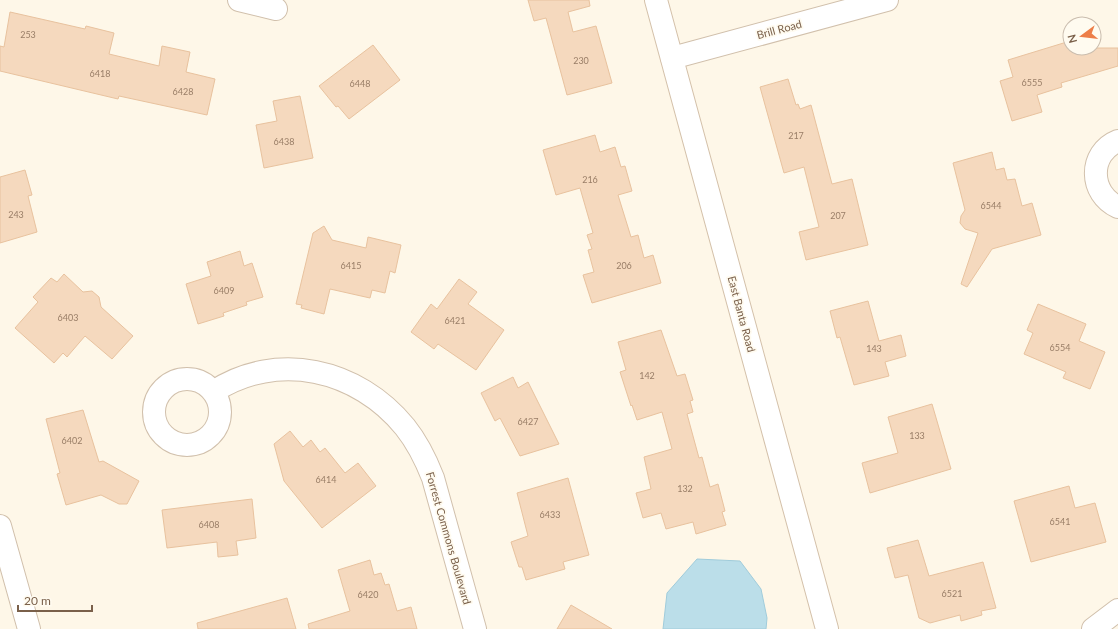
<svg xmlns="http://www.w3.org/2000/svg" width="1118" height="629" font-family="Lato,sans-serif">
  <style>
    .water { fill: #bbdee9; stroke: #a0ccdb }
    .building { fill: #f5d9be; stroke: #e8c29e }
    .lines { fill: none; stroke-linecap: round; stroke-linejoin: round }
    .street-casing { stroke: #d1c0ac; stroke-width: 24 }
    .secondary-casing { stroke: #d4c1aa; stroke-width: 24 }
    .street { stroke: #fff; stroke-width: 22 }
    .secondary { stroke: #fff; stroke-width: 22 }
    .labels { text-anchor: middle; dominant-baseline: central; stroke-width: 3.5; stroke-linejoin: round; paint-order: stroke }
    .number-label { font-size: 9px; fill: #997e67 }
    .street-label { font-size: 11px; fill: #7a604a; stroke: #fffbf0 }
  </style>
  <rect width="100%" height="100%" fill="#fef7e8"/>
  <path class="water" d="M697,559L740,561L761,589L767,618L766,629H663L667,593Z"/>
  <path class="building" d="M528,0H589L590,6L568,12L573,32L596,26L612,83L567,95L546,18L534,21Z
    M10,12L85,29L86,26L114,33L109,54L159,66L162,46L190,52L186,72L215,79L207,115L119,96L118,99L0,71V46L4,47Z
    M1070,41V48H1118V66L1061,83L1062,87L1037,95L1042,112L1012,121L1000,81L1013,77L1008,60Z
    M373,45L400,80L349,119L338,106L336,107L319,86Z
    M788,79L796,105L798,104L800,109L811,105L832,184L852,179L868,245L806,260L799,232L819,227L804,167L784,173L760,87Z
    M300,96L313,158L264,168L256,125L277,121L273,101Z
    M595,135L600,152L615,147L621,167L625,166L632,191L618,195L631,237L638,235L644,258L653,255L661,283L592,303L583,275L594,272L588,250L592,249L587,235L593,233L580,188L556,195L543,150Z
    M992,152L996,170L1004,168L1007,180L1015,179L1022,206L1032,203L1041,235L992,249L967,287L961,284L978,233L965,229L960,223L961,216L965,210L953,163Z
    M25,170L32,195L28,196L37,232L0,243V177Z
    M324,226L332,240L366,248L368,237L401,245L395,273L390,271L385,293L372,290L370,298L330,289L324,314L301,308L302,305L296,304L313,233Z
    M240,251L244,266L252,263L263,297L246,302L247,305L223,313L224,316L198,324L186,284L211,276L207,262Z
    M64,274L83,292L92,291L99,297L101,307L133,336L112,359L85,336L67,357L63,353L54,363L15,328L38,302L33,297L51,278L57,282Z
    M459,279L477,292L468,304L504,330L476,370L438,344L434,349L411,332L431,304L437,309Z
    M868,301L879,341L901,335L906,356L885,362L889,376L854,385L840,337L837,338L830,311Z
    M1038,304L1086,324L1079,341L1105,352L1090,389L1063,378L1066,372L1024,354L1033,333L1027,330Z
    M661,330L677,376L685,374L693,400L690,401L693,412L687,414L699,458L702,457L710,487L718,484L725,511L722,512L726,525L696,534L693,522L666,529L661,513L643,518L636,493L651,489L644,457L672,449L662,412L637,420L632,405L631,406L620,372L626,370L618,342Z
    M513,377L518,388L528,382L559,444L520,456L500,418L495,421L481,393Z
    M932,404L951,469L870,493L862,463L898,453L888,417Z
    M83,410L99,462L103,461L139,481L127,504H119L101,495L66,505L57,474L60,473L46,419Z
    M290,431L303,447L311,440L320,452L325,448L345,473L358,463L376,486L322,528L284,481L274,444Z
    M568,478L589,555L563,562L565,569L526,580L522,567H519L511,542L528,536L517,493Z
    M1069,486L1075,508L1095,503L1106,542L1031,562L1014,501Z
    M252,499L256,538L236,541L238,555L218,557L217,542L167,548L162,510Z
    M918,540L929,576L983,562L996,608L981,611L982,615L961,621L960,615L930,623L919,618L908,575L895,578L887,548Z
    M370,560L374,575L381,573L385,585L389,584L397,611L411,607L417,629H309L308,624L350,611L338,570Z
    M287,598L296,629H198L197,623Z
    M571,605L612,629H557Z"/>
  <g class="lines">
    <g class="street-casing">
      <path id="street" d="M239,0L276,9
        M672,58L887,0
        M1118,141C1088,153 1089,194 1118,207
        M154 412a33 33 0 1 1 66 0a33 33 0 1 1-66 0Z
        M213,392C277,350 358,369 405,427C417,442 426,460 433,478L475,629
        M0,526L29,629
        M1093,629L1118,610"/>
    </g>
    <g class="secondary-casing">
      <path id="secondary" d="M656,0L827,629"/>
    </g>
    <use href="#street" class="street"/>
    <use href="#secondary" class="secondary"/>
  </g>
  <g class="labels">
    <g class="number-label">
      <text x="28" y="34">253</text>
      <text x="581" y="60">230</text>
      <text x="100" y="73">6418</text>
      <text x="1032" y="82">6555</text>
      <text x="360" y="83">6448</text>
      <text x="183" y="91">6428</text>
      <text x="796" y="135">217</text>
      <text x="284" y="141">6438</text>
      <text x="590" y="179">216</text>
      <text x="991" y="205">6544</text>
      <text x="16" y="214">243</text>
      <text x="838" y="215">207</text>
      <text x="351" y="265">6415</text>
      <text x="624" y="265">206</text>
      <text x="224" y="290">6409</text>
      <text x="68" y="317">6403</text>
      <text x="455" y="320">6421</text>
      <text x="1060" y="347">6554</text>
      <text x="874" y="348">143</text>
      <text x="647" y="375">142</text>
      <text x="528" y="421">6427</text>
      <text x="917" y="435">133</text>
      <text x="72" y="440">6402</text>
      <text x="326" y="479">6414</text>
      <text x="685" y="488">132</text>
      <text x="550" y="514">6433</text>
      <text x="1060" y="521">6541</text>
      <text x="209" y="524">6408</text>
      <text x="952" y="593">6521</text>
      <text x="368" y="594">6420</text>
    </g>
    <g class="street-label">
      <text transform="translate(779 29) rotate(-15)">Brill Road</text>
      <text transform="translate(742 314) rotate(75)">East Banta Road</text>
      <text transform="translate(449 538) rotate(74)">Forrest Commons Boulevard</text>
    </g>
  </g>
  <g transform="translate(1082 36) rotate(255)"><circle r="19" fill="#fffbf0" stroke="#cabdae"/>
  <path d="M0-3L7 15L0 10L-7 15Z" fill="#ed7e48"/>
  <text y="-6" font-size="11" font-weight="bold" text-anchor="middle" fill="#7a604a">N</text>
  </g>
  <path d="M18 605v6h74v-6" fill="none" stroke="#7a604a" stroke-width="2"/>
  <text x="24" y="605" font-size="12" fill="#7a604a" stroke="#fffbf0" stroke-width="3" paint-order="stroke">20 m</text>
</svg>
